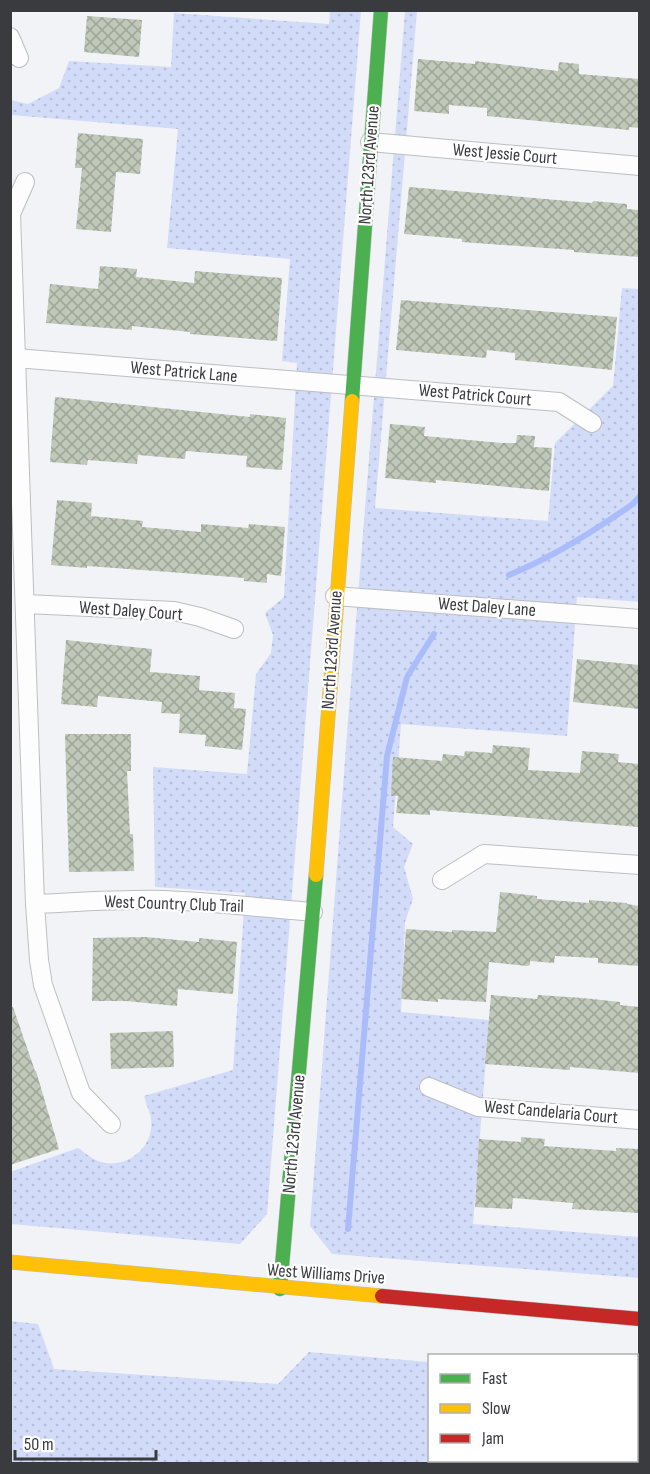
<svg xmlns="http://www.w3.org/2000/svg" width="650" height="1474" font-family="'Sofia Sans Condensed',sans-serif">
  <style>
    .green { fill: url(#green-dots) }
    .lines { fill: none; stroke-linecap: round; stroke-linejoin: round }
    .stream { stroke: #aabdfa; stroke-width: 6 }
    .building { fill: url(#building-cross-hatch) }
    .street-casing { stroke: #bdbec2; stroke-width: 20 }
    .fast-casing { stroke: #bdbec2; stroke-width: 15 }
    .slow-casing { stroke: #bdbec2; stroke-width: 15 }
    .jam-casing { stroke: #bdbec2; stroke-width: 15 }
    .street { stroke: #fdfdfe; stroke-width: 18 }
    .fast { stroke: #4caf50; stroke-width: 14 }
    .slow { stroke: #ffc107; stroke-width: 14 }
    .jam { stroke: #c62828; stroke-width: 14 }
    .labels { text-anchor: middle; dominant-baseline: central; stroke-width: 4.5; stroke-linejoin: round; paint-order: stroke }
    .street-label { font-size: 18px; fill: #3a3b3e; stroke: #fff }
  </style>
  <defs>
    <pattern id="green-dots" width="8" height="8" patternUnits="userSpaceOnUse" patternTransform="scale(1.5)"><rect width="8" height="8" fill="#d2dcf9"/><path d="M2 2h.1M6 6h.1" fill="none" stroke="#b5bed6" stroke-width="1.8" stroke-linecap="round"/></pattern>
    <pattern id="building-cross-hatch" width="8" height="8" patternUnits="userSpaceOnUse" patternTransform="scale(1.5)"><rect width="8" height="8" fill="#c0c9b9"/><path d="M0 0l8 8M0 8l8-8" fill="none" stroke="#9da498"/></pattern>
  </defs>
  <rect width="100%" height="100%" fill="#f2f3f7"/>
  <path class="green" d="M330,11H361L267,1214L240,1244L11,1224L10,1172L78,1148C84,1152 91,1158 98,1161C125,1171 155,1148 151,1119C150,1112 146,1104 144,1096L233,1070L245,893L155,887L153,767L247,774L256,674L271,653L273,635L265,613L284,597L297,363L282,361L290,259L167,248L178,129L11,115V100L28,104L59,88L69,61L171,67L174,13L329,24Z
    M405,11H417L375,508L548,521L555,443L613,386L622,288L639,289L640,602L577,597L567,736L401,724L393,827L413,844L404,867L413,899L405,922L401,1012L489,1020L473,1224L639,1237V1278L332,1254L310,1226L348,720Z
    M11,1321L38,1324L54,1369L278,1384L309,1352L429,1362L430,1460H636L637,1391H639V1463H11Z"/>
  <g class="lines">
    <path class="stream" d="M509,575C555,556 592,532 633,504L640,496
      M348,1229L387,756L407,677L434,634"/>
  </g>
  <path class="building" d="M87,16L142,20L139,57L84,52Z
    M418,59L475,64V61L558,71L559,62L579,64V74L639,79V128L629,127V130L487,116V108L449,105V114L414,111Z
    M78,133L143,139L140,174L116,172L111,232L76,229L82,168H75Z
    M409,187L592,203L593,201L627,204V209L639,210V257L574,252V250L462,242V239L404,234Z
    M100,266L137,269L136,277L194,283L195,271L282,278L277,341L190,334V332L132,326V330L46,323L50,284L98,289Z
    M401,300L617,317L612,370L515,360V353L487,350L486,358L396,350Z
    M55,397L250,417V414L286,418L282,470L246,467L247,456L186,451L185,459L138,455L137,464L88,460L87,465L50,462Z
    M390,424L425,427L424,436L502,443H516L517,435L535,436L534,447L552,448L549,491L436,480V483L385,478Z
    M57,500L92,503L91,516L143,521L142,527L201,532V524L248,528L249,524L285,527L281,576L267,574V583L244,581V578L183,573L87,566V568L51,565Z
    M66,640L152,649L150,672L200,676L199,690L235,693L234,708L246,709L242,750L205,746L206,735L179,733L180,714L161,713L162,702L98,696L97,707L61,704Z
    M577,659L639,665V709L573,702Z
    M65,734H131V771H127L130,834H133L134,871L69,872Z
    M493,745L530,748L528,770L580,773L582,751L619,754L618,762L639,764V827L430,810V815L396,813L398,796H391L393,757L442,761L443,754L464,756L465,751L492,753Z
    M500,892L537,896V899L589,903V900L627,903V904L639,906V966L598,963V958L555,956L554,963L530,961V965L527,966L489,962L486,1002L438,999V1002L401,999L406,929L452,932V930L496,932Z
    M146,937L199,942V938L237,942L233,994L178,989L177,1006L126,1001H92L93,938Z
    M491,995L537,999L538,995L583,998L620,1002V1005L639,1007V1073L570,1067V1070L485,1064Z
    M13,1007L35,1071H36L59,1149L10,1165V1008Z
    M173,1031L174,1067L111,1069L110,1033Z
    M521,1137L545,1139L544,1146L616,1151V1148L639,1149V1213L572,1209L573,1203L513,1198L512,1209L475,1207L479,1139L521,1142Z"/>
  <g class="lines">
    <g class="street-casing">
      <path id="street" d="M10,37L19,58
        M370,142L640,166
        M25,182L11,214L35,904L39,960L43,985L81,1093L111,1124
        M16,358L559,402L592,423
        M335,596L640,619
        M26,604L174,611L200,617L234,629
        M442,880L484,854L640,865
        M35,904C79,902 122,899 165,900C214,902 263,908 313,912
        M429,1087L478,1107L640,1120"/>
    </g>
    <g class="fast-casing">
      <path id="fast" d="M352,401L381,10
        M280,1289L316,875"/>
    </g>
    <g class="slow-casing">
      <path id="slow" d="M316,875L352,401
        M10,1262L382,1296"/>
    </g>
    <g class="jam-casing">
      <path id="jam" d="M382,1296L640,1319"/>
    </g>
    <use href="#street" class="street"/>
    <use href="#fast" class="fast"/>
    <use href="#slow" class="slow"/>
    <use href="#jam" class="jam"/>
  </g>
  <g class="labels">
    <g class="street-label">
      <text transform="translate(505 154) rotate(5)">West Jessie Court</text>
      <text transform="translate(369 165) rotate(-86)">North 123rd Avenue</text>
      <text transform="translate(184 372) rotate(5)">West Patrick Lane</text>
      <text transform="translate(475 395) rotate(5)">West Patrick Court</text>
      <text transform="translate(487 607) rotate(4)">West Daley Lane</text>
      <text transform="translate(131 611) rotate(4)">West Daley Court</text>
      <text transform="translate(332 650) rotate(-86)">North 123rd Avenue</text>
      <text transform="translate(174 904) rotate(2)">West Country Club Trail</text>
      <text transform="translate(551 1112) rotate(5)">West Candelaria Court</text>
      <text transform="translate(294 1134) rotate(-85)">North 123rd Avenue</text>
      <text transform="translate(326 1274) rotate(4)">West Williams Drive</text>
    </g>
  </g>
  <rect width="650" height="1474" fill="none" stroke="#3a3b3e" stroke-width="24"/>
  <rect x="428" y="1354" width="210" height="108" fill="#ffffff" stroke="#b0b1b2" stroke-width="1.5"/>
  <rect x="440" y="1374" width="30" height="9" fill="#4caf50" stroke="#b0b1b2" stroke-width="1.5"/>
  <text x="482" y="1384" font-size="18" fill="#3a3b3e">Fast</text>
  <rect x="440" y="1404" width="30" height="9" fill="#ffc107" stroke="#b0b1b2" stroke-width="1.5"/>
  <text x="482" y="1414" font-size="18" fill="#3a3b3e">Slow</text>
  <rect x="440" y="1434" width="30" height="9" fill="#c62828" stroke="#b0b1b2" stroke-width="1.5"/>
  <text x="482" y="1444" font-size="18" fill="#3a3b3e">Jam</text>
  <path d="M15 1450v9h141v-9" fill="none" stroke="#3a3b3e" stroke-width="3"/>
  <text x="24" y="1450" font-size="18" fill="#3a3b3e" stroke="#ffffff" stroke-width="4.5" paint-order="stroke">50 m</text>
</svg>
